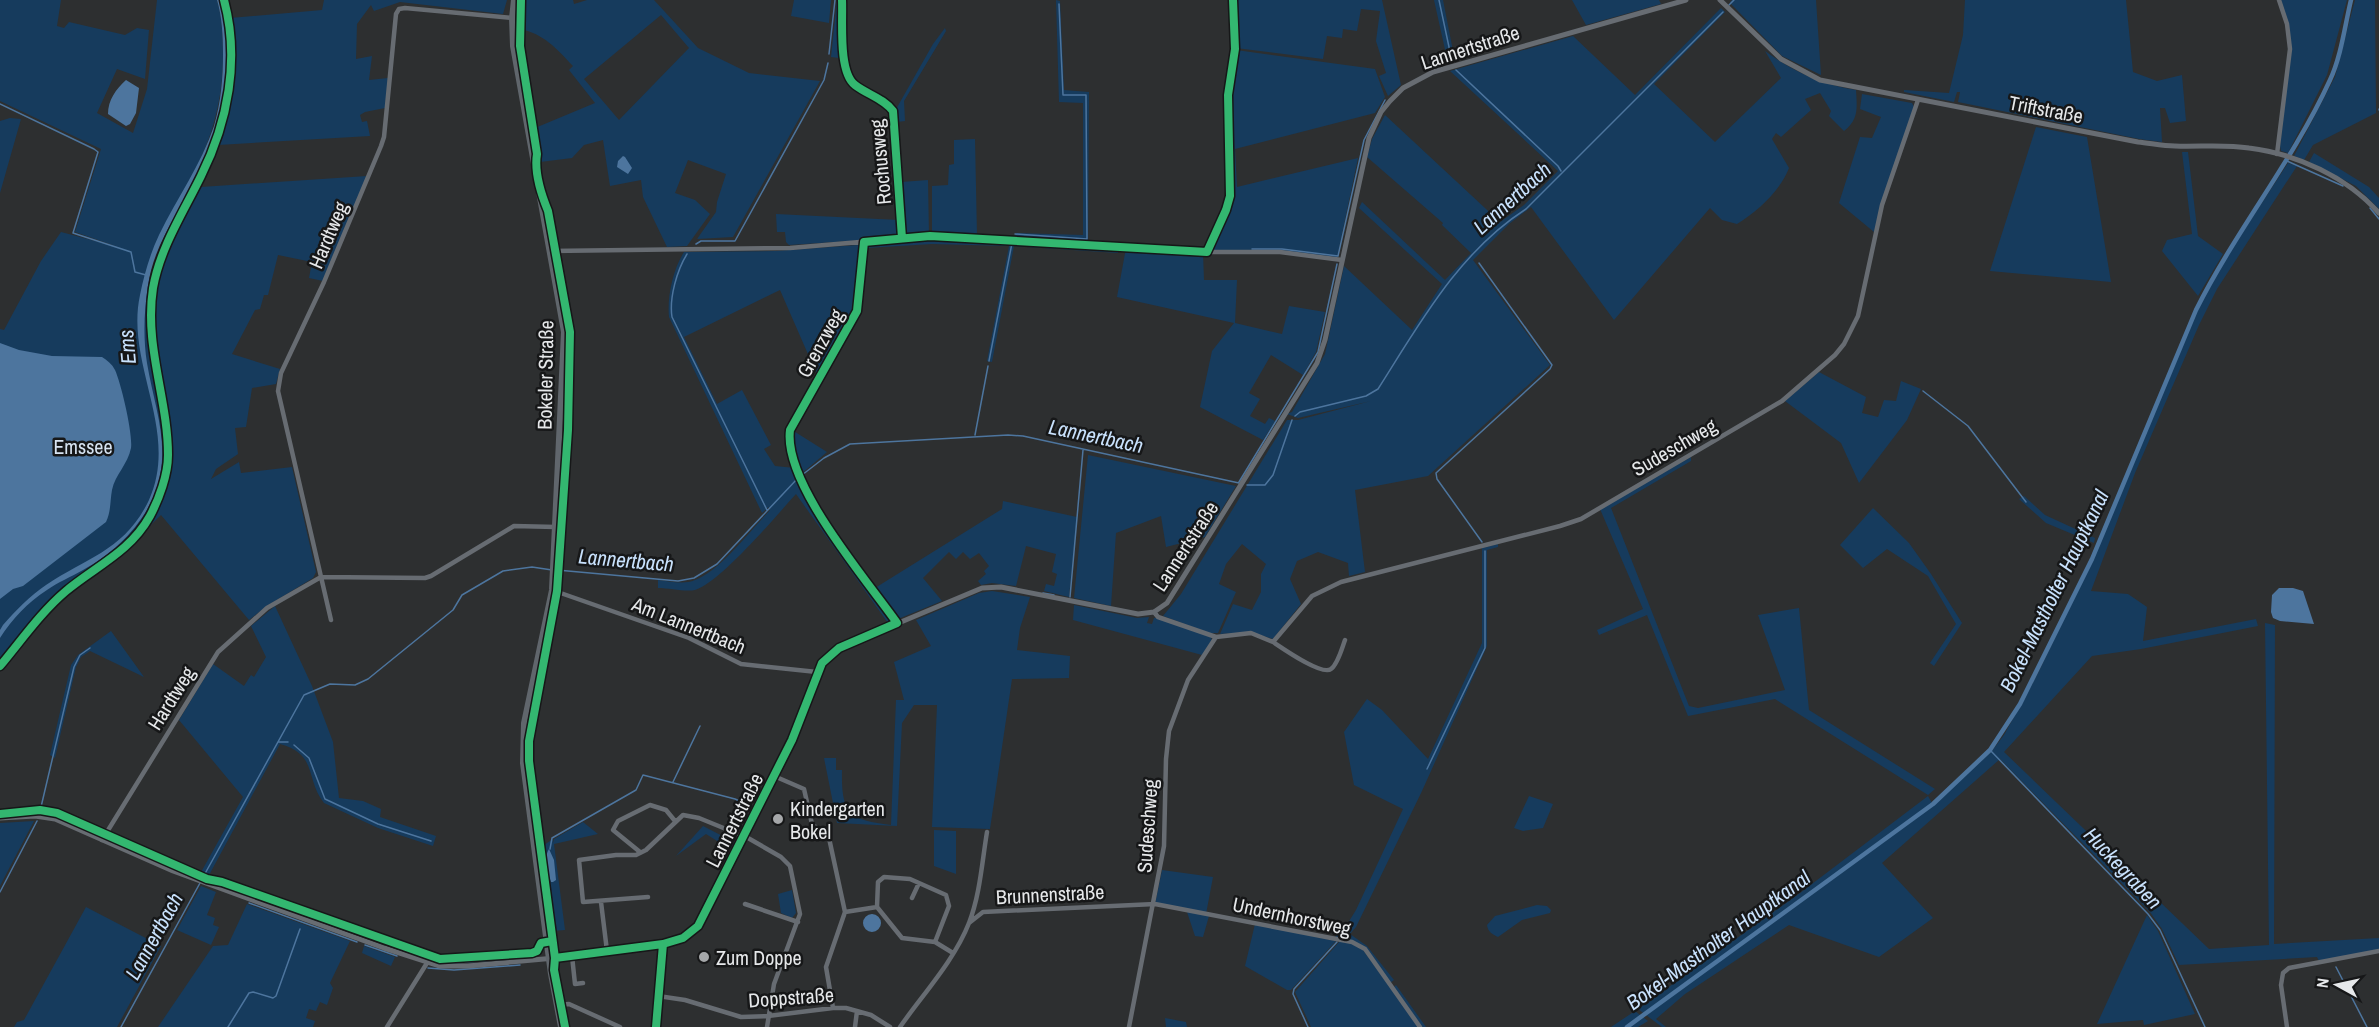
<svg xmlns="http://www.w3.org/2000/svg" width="2379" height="1027" font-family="'Archivo Narrow',sans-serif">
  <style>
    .green { fill: #163b5d; fill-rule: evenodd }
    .water { fill: #4d759e }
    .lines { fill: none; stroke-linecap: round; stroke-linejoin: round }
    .stream { stroke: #4d759e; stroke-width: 1.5 }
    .canal { stroke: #4d759e; stroke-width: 4.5 }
    .minor { stroke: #676c72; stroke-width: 4.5 }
    .tertiary { stroke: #676c72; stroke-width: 5 }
    .secondary { stroke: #60666c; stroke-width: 6 }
    .cycleway-casing { stroke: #161718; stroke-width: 11 }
    .cycleway { stroke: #33b770; stroke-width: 8 }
    .poi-dot { fill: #a5a7a9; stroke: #161718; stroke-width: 2 }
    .labels { text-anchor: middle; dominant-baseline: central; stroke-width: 5; stroke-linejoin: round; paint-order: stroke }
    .street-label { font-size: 20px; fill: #e6e8ea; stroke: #161718 }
    .park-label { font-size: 20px; fill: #d7e4f2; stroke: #161718 }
    .poi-label { font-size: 20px; fill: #e6e8ea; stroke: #161718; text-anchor: start }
    .water-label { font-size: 21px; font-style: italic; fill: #c9e2fd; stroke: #161718 }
  </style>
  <rect width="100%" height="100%" fill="#2d2f30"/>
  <path class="green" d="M0,0H61L57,26L64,28L69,22L125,35L137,28L149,30L145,79L117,69L97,113L133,133L147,89L157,0H217C222,17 223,37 223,55C223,98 213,137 193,174C174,209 154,240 145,279L149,280C161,241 179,211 197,175C224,121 236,59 221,0H223C233,41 233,86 221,127C219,134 216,140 215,145H218C235,105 236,60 230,18L322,10L324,0H507L503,14L400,2L374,11L371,5L357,24L356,59L372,56L369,80L388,78L385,108L365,112L360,115L362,122L367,121L370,136L218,145L201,187L367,176L323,281L309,278L312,262L278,255L268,295H264L260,309L255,310L232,354L280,369L276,384L252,388L246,427L235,428L238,454L216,469L211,479L239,462L241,473L292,467L316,572L313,578L267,606L249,620L161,515L124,551L69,586L0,670V329L4,330L41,261L61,232L118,247L75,232L101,149L0,101Z
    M521,0H573L574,4L587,0H654L698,48L749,73L820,81L733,237L697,239L716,212L717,202L726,174L688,160L675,193L695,200L710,214L687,246L667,247L643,197L641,180L610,186L603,140L584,145L572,158L540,162L535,128L595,103L569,70L573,66C556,48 544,34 520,29ZM661,15L689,48L619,120L584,79Z
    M794,0H831L829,23L791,16Z
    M837,0H840L842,55L839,58L831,57Z
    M1056,0L1060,1L1064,90L1089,92L1088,242L1015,238L1016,233L1083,235V103L1059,102Z
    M1234,0H1382L1401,85L1388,96L1379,76L1386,73L1376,41L1380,11L1361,9L1357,31L1343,29L1342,38L1327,36L1323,59L1236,48Z
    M1434,0H1443L1455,61L1448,63Z
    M1572,0H1659L1661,4L1586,25Z
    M1732,0H1816L1821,75L1782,56L1732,5L1730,2Z
    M1965,0H2126L2133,72L2157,81L2182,75L2186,121L2170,123L2165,108H2160L2162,142L2139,139L1958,102L1960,92H1957L1954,102L1904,92V90L1949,93L1963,35Z
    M2281,0H2347L2327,75L2288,153L2281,151L2280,146L2291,48Z
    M2355,0H2375L2376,113L2313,145L2304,160L2294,156L2335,77Z
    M1721,8L1725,12L1654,84L1715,142L1781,78L1765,51C1794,72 1821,84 1856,90C1857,108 1859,119 1844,131L1829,116L1831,111L1820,93L1805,99L1811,110L1781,137L1776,133L1772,139L1789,168C1780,191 1758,211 1737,224L1722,220L1710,208L1614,320L1531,207L1509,224L1473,260L1550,365L1428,476L1355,490L1365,572L1349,576L1348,563L1318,552L1297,561L1290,579L1301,604L1273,639L1250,632L1220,634L1233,604L1252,610L1261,592V574L1266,564L1242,544L1226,564L1219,584L1236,592L1218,633H1209L1163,616L1181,594L1287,420H1298L1371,401L1298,418L1287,414L1292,412L1325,354L1344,266L1412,330L1442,284L1359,208L1362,202L1445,280L1471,253L1442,225L1443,223L1367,157L1372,139L1385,115L1500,222L1524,205L1558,171L1450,71L1573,36L1635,95Z
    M945,28L946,31L904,101L905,121L897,122L895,111L933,44Z
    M1236,50L1375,69L1385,97L1375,113L1235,149L1237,187L1358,158L1337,258L1279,251H1212L1210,249L1227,211L1230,196V95Z
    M1862,94L1912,103L1914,107L1874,232L1839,203L1860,137L1872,138L1881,117L1860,109Z
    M10,118L21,119L0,193V121Z
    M2036,127L2087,137L2111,282L1990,271Z
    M975,139L977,236L932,234V186L948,185L949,165L954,164V140Z
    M2182,152H2188L2198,236L2223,254L2198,296L2162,251L2167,240L2192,234Z
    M2314,153L2369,187L2379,198V209L2356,186L2309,162Z
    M2288,163L2297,166L2217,289L2199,325L2135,473L2091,591L2128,594L2147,607L2143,641L2256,619L2258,626L2141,649L2092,656L2004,752L2209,949L2269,945L2265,623L2275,625L2274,944L2379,938V950L2319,961L2317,957L2179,965L2162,929L2150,912L2000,759L1882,863L1933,918L1879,957L1789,925L1685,994L1656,1019L1666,1027H1662L1638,1009L1800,893L1928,796L1932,803L1780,915L1782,916L1933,805L1991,752L2004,735L2038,673L2093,559L2197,310L2216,273Z
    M928,180L929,235L906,237L903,235L901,182Z
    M776,214L899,220V234L896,238L789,245L786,242L785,232H777Z
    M931,237L1119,248L1118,253L1014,246L992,362L987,361L1009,246L932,244L866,248L869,243Z
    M858,245L861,249L854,310L818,377L780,290L684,337L717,404L742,390L771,445L764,449L775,466L795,468L802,489L834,540L892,621L888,623L796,494C776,516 721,582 695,590C685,592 669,588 658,588V580C669,581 684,585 695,580C720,571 751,530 770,510L769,507L762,513L669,317C667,297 673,269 684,252L776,251Z
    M1126,248L1203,253L1204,280H1237L1235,323L1282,334L1289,306L1325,312L1316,352L1303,375L1271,355L1249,393L1260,399L1250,416L1265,424L1269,418L1275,421L1263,440L1200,407L1212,351L1234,323L1117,297Z
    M1819,372L1866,397L1862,413L1878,417L1884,400L1896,401L1901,381L1921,389L1907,420L1859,483L1841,443L1785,401Z
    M792,430L827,452L801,474L791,441Z
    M1088,455L1236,486L1205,537L1166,547L1161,516L1116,533L1111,606L1074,598Z
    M1691,457V461L1611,508L1689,706L1698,708L1785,690L1758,615L1799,608L1809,710L1935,789L1928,795L1775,699L1688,716L1647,615L1599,635L1597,630L1643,609L1600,509Z
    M2024,496L2045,515L2095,538L2094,543L2046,523L2019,499Z
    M1003,501L1077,517L1069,597L1044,591L1046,584L1054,586L1057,574L1052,572L1056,554L1026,546L1016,586L992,583L981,585L978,581L986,574L984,571L989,566L979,553L970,559L963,552L956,559L949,552L923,578L942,601L898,619L875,588L1002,509Z
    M1873,508L1909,543L1931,574L1962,623L1934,666L1930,663L1956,624L1928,576L1887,549L1863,568L1840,545Z
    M1498,544V547L1487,550V646L1422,791L1356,927L1350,934L1367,946L1394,980L1390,983L1365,949L1335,938L1338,930L1343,931L1356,910L1403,809L1354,785L1344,732L1367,699L1382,710L1428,759L1482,643V548Z
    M992,591L1030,597L1020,628L1017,650L1070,656L1069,678L1012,679L990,829L932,827L937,705H914L902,723L897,826L837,823L824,758H836V770H842C841,814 849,820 891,825L896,700H904L894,662L931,646L916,620L979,593Z
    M1074,605L1137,618L1149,617L1147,623L1152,624L1154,618H1158L1211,637L1212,641L1202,655L1073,620Z
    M275,606L312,686L333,742L339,798L363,801L381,809L380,817L436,836L433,846L378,828L324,803C305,779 318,754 280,744L208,877L200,874L243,797L179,720L213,664L244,686L251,675L254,677L266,657L251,626Z
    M111,631L144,677L90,651L81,657L76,667L55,758L50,755L71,665L78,655Z
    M1529,796L1553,804L1543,828L1523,831L1514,828Z
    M34,821L2,882L0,886V823Z
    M583,822L598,834L554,844L565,930L552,931L541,847L553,839L554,843V839Z
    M703,826L734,842L730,849L706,834L676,856Z
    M934,830L956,831V874L934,866Z
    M1162,870L1213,877L1206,914L1209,916L1203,937L1195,936L1186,909L1155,904Z
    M201,886L216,892L207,915L215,918L213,925L219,927L211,945L177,930Z
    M792,890L796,913L792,918L781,913L778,894Z
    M247,904L350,941L330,983L333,988L327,1005L320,1002L316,1011L309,1009L306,1018L315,1021L313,1027H158L213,946L228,945Z
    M1537,905L1547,906L1551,910L1550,913L1522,920L1498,937C1492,934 1488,932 1487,925L1495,916Z
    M86,907L161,946L117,1027H14L17,1022L24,1020Z
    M2147,915L2158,931L2195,1014L2144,1025L2143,1020L2097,1024Z
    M1255,924L1336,941L1291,990H1287L1245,966Z
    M1340,941L1351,943L1363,950L1419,1027H1311L1295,992Z
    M364,946L395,957L391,966L362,953Z
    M1396,985L1426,1027H1421L1393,988Z
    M1635,1011L1648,1021L1638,1027H1611Z
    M1165,1018L1186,1022L1187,1027H1166Z"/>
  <path class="water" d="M217,0H221L222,3C232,66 226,117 198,175C180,211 153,245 148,286C144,311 143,338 147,363C155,411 174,452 152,500C138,530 111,555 83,570C71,577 58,582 47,590C28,602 12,619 0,638V630L3,625C16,610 30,596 46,585C88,557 125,550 149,500C180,431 125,364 140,295C144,275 150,254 159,235C177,198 201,165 214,126C221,102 223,78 223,54C223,36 222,17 217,0Z
    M126,80L139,88L136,113L130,124L126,126L108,114C108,100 116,89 126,80Z
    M623,156L625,157L632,168L628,174L617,167L618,161Z
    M0,343L19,350L52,356L102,357C107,360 112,364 115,370C121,383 133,434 131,448C128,464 115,475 112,490C110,501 111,512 106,522L23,586L13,589L0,599Z
    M2279,588H2293L2303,591L2314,624L2280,621L2273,618L2271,612L2272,595Z
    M549,849L554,860L556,880L553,882H551C547,871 543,859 549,849Z
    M863 923a9 9 0 1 1 18 0a9 9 0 1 1-18 0Z"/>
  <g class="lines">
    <path class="stream" d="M1439,0L1452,61
      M1729,5L1734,0
      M829,54L835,0
      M1456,70L1558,166L1561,171
      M0,104L94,149L98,152L73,233L131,252L135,272L146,275
      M2379,110V109
      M2287,161L2343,186
      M2370,208L2379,219
      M1015,234L1087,239L1086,95H1063L1059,4
      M696,244L701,241H735L824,80L828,63
      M1252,249H1282L1338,256L1364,140L1385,100
      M687,254C677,270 669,298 672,317L767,510
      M1479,263L1552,365L1550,369L1436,473L1437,479L1482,542
      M989,361L1012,243
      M1923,391L1968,426L2026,502
      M1295,416L1300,412L1366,396L1378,389C1420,323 1459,252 1526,209L1723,12
      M975,435L988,366
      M802,475L824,458L850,444L1008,435L1023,436L1239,483
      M1239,482L1318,352L1337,264
      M1247,485H1265L1273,475L1292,420
      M557,570L678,581L694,578L717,564L798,478
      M1043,593L1054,595
      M1070,597L1083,450
      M278,742H288
      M294,745L309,758L325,799L378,824L431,841
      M1990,750L2148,914L2160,930L2205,1027
      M1427,769L1485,648V551
      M673,782L700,726
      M41,807L74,667L80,655L90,648
      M48,814L100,835
      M106,838L151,859L193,874
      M550,849L552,838L636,790L643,775L735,799L751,806
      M202,879L304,695L330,684L355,685L368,679L453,610L462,595L503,571L532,567L552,570
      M0,892L37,821
      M249,903L357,942
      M365,945L397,956
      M432,961L454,963L508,959
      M2336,967L2367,1027
      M428,968L454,970L520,965
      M121,1027L200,883
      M228,1027L249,993L253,992L273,998L276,996L300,929
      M1308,1027L1293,994L1294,989L1337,942"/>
    <path class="canal" d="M1627,1027L1933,804L1990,750L2020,704L2092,559L2196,310C2236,230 2293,161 2330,80C2341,57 2345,25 2351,0"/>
    <path class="minor" d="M842,0C843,21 838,72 855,85C868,95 883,98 893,111L902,238
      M2277,154L2290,49L2287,24L2279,0
      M864,242L857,311L790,430C783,483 866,579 897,623
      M550,251L790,248L930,236L1207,252H1280L1342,260
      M552,590L689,638L741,664L817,672
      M1154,612L1158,617L1216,637L1251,633L1273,642L1312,596L1341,582L1560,526L1581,519L1782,401L1835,355L1844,344L1858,316L1882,205L1918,100
      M331,620L278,391L281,373L324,282L381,146L384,137L396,14L399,9L405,8L512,18
      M1273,642C1282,648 1322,676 1331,669C1338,664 1342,648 1345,640
      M774,776L804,789L812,824L829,838L845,912L826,967L833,1008
      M102,840L218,652L267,608L321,577L425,578L431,576L514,526L556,527
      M640,852L613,830L618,821L650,805L666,810L675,821
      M648,897L583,902L579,860L616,855H636L646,850L683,815L699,818L748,838L781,857L790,866L800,914L774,984L767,1027
      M912,898L919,883
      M601,902L607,951
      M745,904L798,922
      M877,907L878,882L884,877L910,879L946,895L949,906L935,942L953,953
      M845,912L877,907L902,938L935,942
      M969,923L983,912L1155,904L1352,942L1365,949L1420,1027
      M572,956L575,984L583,983
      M658,996L685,1000L741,1017L768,1016L833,1008H846L871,1015L890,1027
      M557,1005L569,1004L620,1027
      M387,1027L427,963
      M656,1027L663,944
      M855,1027L857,1011
      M900,1027C923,994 954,961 969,923C980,895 982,862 987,832
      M1129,1027L1164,846L1166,759L1169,731L1188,680L1216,637
      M2287,1027L2281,985L2283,973L2289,968L2379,951"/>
    <path class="tertiary" d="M1720,0L1781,59L1820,80L2138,142C2150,143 2162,146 2175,146C2199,147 2224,144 2249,148C2297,154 2347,177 2379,213
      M0,818L35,816L55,819L173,871L384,948L440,966H468L555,958L663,944L687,936L704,916L792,740L817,672L828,657L839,648L982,588L1001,587L1138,614L1154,612L1167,603L1317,363L1325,340L1369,138L1381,112L1390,101L1403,88L1433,72L1686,0"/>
    <path class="secondary" d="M514,0L512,18L513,46L564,332L552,590L524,723L523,763L551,974L561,1027"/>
    <g class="cycleway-casing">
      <path id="cycleway" d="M521,0L520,46L537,154C534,172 541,194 548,211L570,332L568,430L557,591L529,741V761L555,958L554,970L565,1027
        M842,0C843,21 838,72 855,85C868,95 883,98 893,111L902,238
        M0,666C21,641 41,612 66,591C96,566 130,552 150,516C159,499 168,475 168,455C168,399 144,346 153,288C160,248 183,213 201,176C228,122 240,59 224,0
        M0,814L40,810L57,813L207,879L222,882L440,959L532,953L537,951L541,943L552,941
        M555,958L663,944L683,938L698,926L792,740L822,663L839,648L897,623C866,579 783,483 790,430L857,311L864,242L930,236L1207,252L1226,210L1230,196L1228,95L1235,49L1233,0
        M656,1027L663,944"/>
    </g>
    <use href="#cycleway" class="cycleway"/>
  </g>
  <g class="poi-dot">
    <circle cx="778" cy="819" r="6"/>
    <circle cx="704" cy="957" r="6"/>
  </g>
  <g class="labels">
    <g class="street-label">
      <text transform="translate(1470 47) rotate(-18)">Lannertstraße</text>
      <text transform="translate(2046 109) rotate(11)">Triftstraße</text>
      <text transform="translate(880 162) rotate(-95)">Rochusweg</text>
      <text transform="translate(328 235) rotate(-67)">Hardtweg</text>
      <text transform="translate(820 343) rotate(-61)">Grenzweg</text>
      <text transform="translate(545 375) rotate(-89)">Bokeler Straße</text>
      <text transform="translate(1674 447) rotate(-30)">Sudeschweg</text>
      <text transform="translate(1185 546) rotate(-57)">Lannertstraße</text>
      <text transform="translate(689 625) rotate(22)">Am Lannertbach</text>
      <text transform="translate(171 698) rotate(-58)">Hardtweg</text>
      <text transform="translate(734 820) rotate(-63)">Lannertstraße</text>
      <text transform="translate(1147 826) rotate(-86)">Sudeschweg</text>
      <text transform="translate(1050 894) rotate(-3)">Brunnenstraße</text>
      <text transform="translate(1292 916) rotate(12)">Undernhorstweg</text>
      <text transform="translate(791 997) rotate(-4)">Doppstraße</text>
    </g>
    <g class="park-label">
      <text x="83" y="446">Emssee</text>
    </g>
    <g class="poi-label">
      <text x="790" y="808">Kindergarten<tspan x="790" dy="23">Bokel</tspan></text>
      <text x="716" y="957">Zum Doppe</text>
    </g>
    <g class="water-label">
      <text transform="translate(1512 198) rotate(-42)">Lannertbach</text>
      <text transform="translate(127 347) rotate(-95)">Ems</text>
      <text transform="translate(1096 436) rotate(12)">Lannertbach</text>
      <text transform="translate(626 560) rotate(5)">Lannertbach</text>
      <text transform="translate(2054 591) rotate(-64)">Bokel-Mastholter Hauptkanal</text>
      <text transform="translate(2123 868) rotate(47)">Huckegraben</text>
      <text transform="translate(154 936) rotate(-61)">Lannertbach</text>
      <text transform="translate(1718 940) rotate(-36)">Bokel-Mastholter Hauptkanal</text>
    </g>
  </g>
  <g transform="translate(2337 985) rotate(278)" stroke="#161718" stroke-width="4.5" paint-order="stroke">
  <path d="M0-4.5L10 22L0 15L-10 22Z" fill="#e6e8ea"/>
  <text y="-9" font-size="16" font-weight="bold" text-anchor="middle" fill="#e6e8ea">N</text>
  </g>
</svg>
